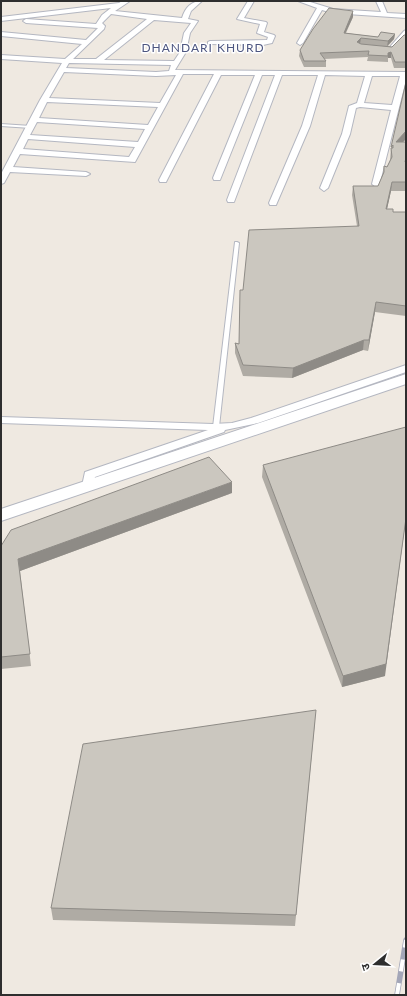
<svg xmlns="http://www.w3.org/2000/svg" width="407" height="996" font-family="Lato,'Noto Sans Devanagari',sans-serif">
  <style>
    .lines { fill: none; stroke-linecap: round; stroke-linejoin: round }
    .lane-casing { stroke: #b4b7c1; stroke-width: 2 }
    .street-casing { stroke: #b4b7c1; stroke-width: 2 }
    .secondary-casing { stroke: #b4b7c1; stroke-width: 2 }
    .lane { fill: #fff; fill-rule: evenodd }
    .street { fill: #fff; fill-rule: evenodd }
    .secondary { fill: #fff; fill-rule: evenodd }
    .rail-casing { stroke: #a3a6b8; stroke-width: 5.5 }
    .rail { stroke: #fff; stroke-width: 4; stroke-dasharray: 12; stroke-linecap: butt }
    .wall { fill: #afaba4; fill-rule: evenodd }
    .shaded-wall { fill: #8e8b86 }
    .building { fill: #cbc7bf; stroke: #8e8b86 }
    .labels { text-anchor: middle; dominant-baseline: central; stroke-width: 3; stroke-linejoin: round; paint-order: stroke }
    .far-quarter-label { font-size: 12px; letter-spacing: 1px; fill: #4d5680; stroke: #fff }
  </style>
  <rect width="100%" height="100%" fill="#efe9e1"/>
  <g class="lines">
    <g class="lane-casing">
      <path id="lane" d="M1,124L31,126L33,127L31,128L1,126Z
        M235,242H237L239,243L219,427L216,429L213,427Z"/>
    </g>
    <g class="street-casing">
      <path id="street" d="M122,1H130L115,11L182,18C185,8 191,1 202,1L191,11L188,19L198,21L190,33L186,52L175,70L406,72V80L379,186L376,187L372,184L391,110L360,107L356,108L350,134L328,188L324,191L320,188L342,134L349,106L357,103L365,76L325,75L310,126L276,205H270L269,203L302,126L318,75H282L234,202H228L227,200L275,75H262L220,180H214L213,178L255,75H221L167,180L166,182H160L159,180L214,74H183L135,162L20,154L13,167L86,172L90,174L86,176L10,172L4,183L1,184V174L40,100L62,63L1,59V55L65,59L82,44L1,36V32L86,40L98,28L26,23L23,21L26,19L96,24L102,15L111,8L1,21V17L119,3ZM111,14L147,19L96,59H73L104,29L105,26L102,23ZM154,20L191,23L184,33L180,52L174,61L104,60ZM69,63L171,65L169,71L156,72L66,68ZM64,72L156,76L176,75L160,103L49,98ZM372,76H400L392,105L364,103ZM47,102L158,107L148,125L39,118ZM37,122L145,129L138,142L30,135ZM28,139L135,147L129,157L23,149Z
        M248,1H254L244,18L266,22L267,23L264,32L274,35L275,36L272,43L263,45L208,44V42L210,41L267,40L268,37L257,33L260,24L237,19Z
        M298,1H307L333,9L381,12L376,1H382L387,13L406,14V18L332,13L322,10L303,43L300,45L297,43L317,8Z
        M406,30V36L393,50H389V48L404,31Z
        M406,365V372L258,423L225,430L224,432L95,477L92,489H84L82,486L85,472L208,430L1,423V417L213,424L232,423L251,418Z"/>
    </g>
    <g class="secondary-casing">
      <path id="secondary" d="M406,374V384L1,521V509Z"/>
    </g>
    <use href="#lane" class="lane"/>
    <use href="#street" class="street"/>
    <use href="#secondary" class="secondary"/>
    <g class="rail-casing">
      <path id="rail" d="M397,995L406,940"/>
    </g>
    <use href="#rail" class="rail"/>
  </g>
  <path class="wall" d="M353,17L346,33L378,37L395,34L394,39L388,46L392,47L406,35V68H394L391,58H388V62L367,61L368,57L324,59L326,61V67H304L299,56L300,50ZM360,44L384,46L361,44Z
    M406,82V139L403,142H406V191H391L387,209L393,212H406V316L375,312L368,351L363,350L292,378L243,376L235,353V343L239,344L243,290L357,226L352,195L353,186H378L383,174L384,166L387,167L390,160L391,148Z
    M263,465L385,676L342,687L262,477Z
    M232,493L20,571L31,666L1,669V546Z
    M315,722L295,926L53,920L51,908Z"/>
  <path class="shaded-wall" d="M353,11V17L343,38L344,33Z
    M395,34L394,39L387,46L388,41Z
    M361,38L360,44L357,42Z
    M391,52V58H388V53Z
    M406,131V139L395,150L396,142Z
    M392,182L391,191L385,218L386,209Z
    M376,302L375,312L368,351L369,340Z
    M364,340L363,350L292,378L293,368Z
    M232,482V493L20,571L18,559Z
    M406,518L385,676L342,687L343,676Z"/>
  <path class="building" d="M329,8L353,11L344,33L378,37L381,32L395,34L388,41L361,38L357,42L361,44L392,47L404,35H406V62H395L391,52L388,53V56L368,55L369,51L320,53L326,61H304L300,50L313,29Z
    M406,82V131L396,142H406V158L405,162H406V182H392L386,209H393V212H406V306L376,302L369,340H364L293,368L243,365L235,343L239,344L240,290H243L249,230L359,226L353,186H378L384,172V166L387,167L392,157L391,148H393V145L391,147Z
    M406,427V518L386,664L343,676L263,465Z
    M209,457L232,482L18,559L30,654L1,657V546L11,530Z
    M316,710L296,915L51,908L83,744Z"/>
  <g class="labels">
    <g class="far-quarter-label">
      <text x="203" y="47">DHANDARI KHURD</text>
    </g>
  </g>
  <rect width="407" height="996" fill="none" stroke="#2e2e2e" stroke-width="4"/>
  <g transform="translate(375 964) rotate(252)" stroke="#ffffff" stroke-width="3" paint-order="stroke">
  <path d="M0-3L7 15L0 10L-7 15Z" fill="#2e2e2e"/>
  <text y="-6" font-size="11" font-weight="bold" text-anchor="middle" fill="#2e2e2e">उ</text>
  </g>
</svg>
